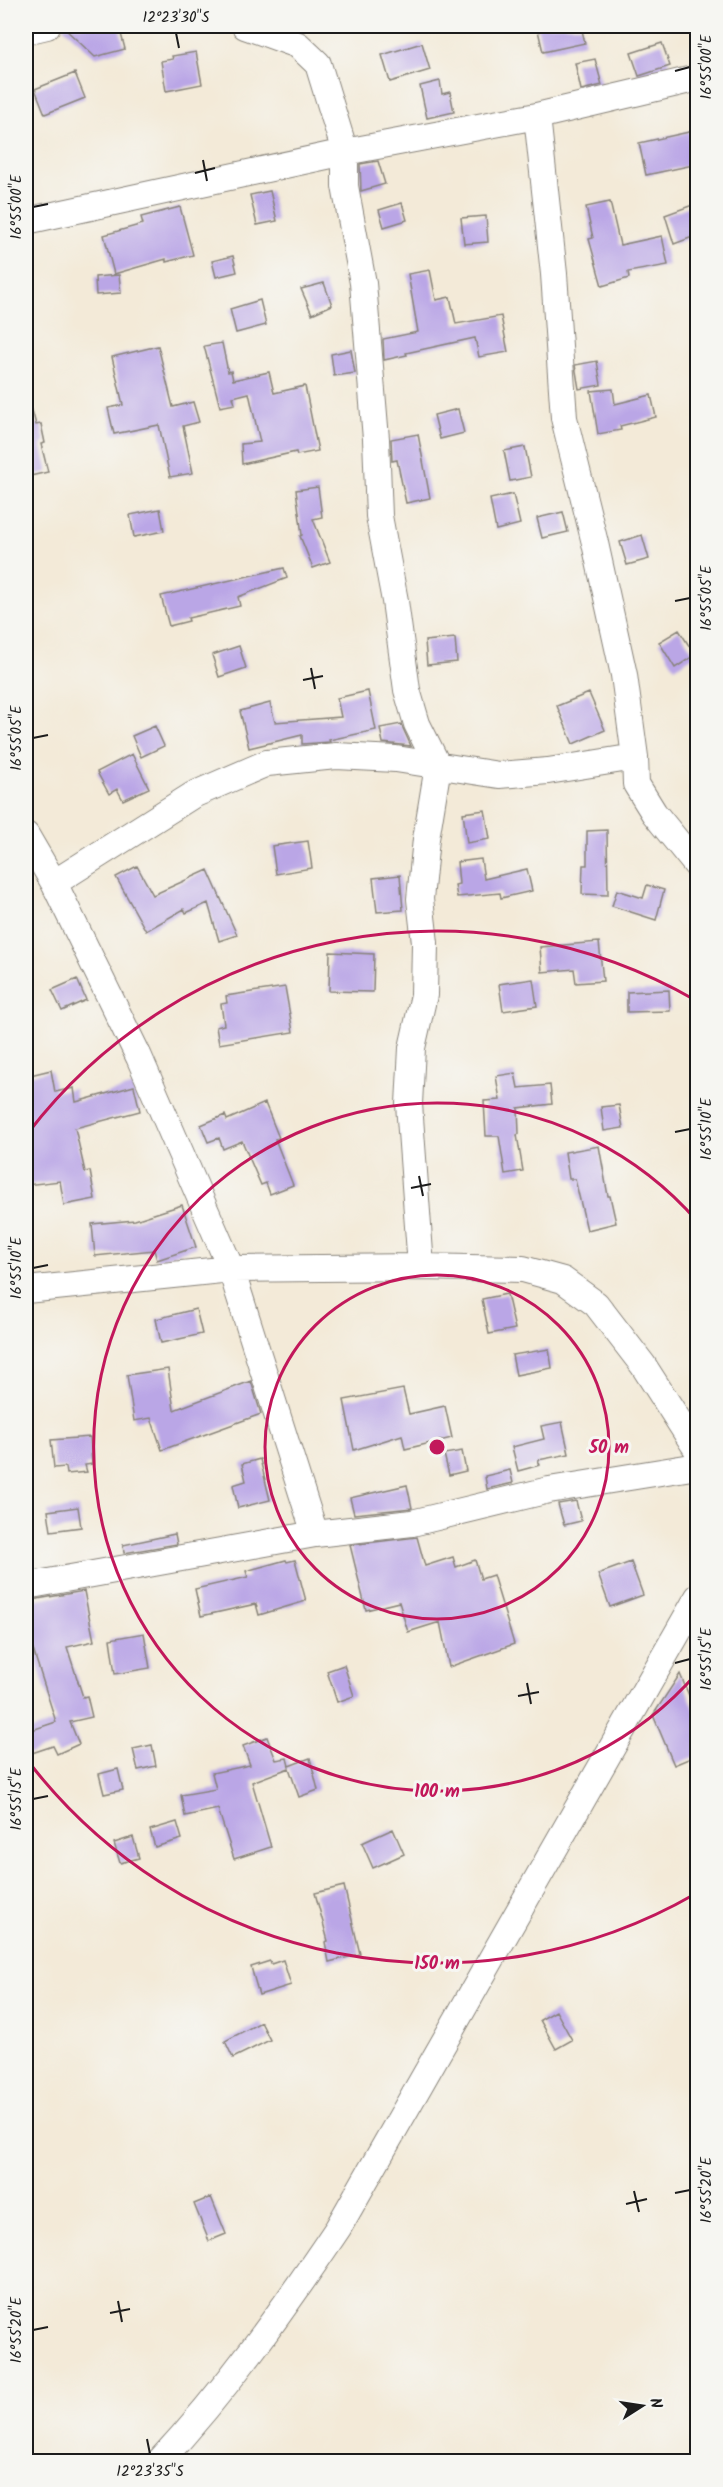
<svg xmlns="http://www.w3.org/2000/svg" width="723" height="2487" font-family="Kalam,sans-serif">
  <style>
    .building { fill: #baa6e6 }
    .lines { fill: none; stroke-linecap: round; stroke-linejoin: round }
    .minor-casing { stroke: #88837a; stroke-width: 28 }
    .minor { stroke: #fff; stroke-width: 26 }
    .ticks { fill: none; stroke: #1c1c1c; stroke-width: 2 }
    .ring { fill: none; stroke: #c2185b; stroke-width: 3 }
    .centre { fill: #c2185b; stroke: #f6f6f2; stroke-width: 3 }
    .ring-label { font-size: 18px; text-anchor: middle; font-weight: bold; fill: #c2185b; stroke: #f6f6f2; stroke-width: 6; stroke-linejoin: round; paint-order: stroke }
    .neatline { fill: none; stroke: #1c1c1c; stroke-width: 2 }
    .ticks-label { font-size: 15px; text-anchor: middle; fill: #1c1c1c }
  </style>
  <rect width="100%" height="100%" fill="#f6f6f2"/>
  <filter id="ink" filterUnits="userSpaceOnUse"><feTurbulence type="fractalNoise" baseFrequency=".0167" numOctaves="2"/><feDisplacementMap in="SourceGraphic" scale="12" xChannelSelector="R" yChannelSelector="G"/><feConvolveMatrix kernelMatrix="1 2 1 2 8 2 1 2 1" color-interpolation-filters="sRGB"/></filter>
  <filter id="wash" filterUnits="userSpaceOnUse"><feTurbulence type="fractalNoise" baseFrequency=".008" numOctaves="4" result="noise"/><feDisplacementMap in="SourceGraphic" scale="24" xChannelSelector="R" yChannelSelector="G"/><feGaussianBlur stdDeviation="1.35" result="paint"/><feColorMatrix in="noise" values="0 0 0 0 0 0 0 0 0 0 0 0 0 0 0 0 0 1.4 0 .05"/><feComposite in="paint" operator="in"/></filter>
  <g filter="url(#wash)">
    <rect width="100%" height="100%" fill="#f3ead8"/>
    <g id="blocks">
      <path class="building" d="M62,26H119L125,49L95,57Z
        M537,26H581L585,43L543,52Z
        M422,43L430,70L390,82L382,55Z
        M662,43L670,66L639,76L631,53Z
        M196,52L202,84L166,91L161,61L173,59L172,56Z
        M595,59L602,85L581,90L575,63Z
        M75,73L85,98L45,114L35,89Z
        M440,81L442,94L450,92L454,112L427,118L420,86Z
        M698,130V164L646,175L639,143Z
        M378,161L385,184L361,191L360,164Z
        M270,191L277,221L257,225L250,195Z
        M610,202L620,245L662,236L668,265L628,272L629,278L602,286L589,239L593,238L586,207Z
        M402,203L407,220L384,227L379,210Z
        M698,203V235L674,244L665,215Z
        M180,207L193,255L166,262V259L114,274L104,235L143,224L141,217Z
        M486,216L488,242L464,244L461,218Z
        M233,256L237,272L216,277L212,261Z
        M430,270L436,300L450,297L456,324L501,316L508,352L479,357L475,338L406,353L407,355L384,360L383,339L418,332L408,274Z
        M119,275L121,293L96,295L95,277Z
        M324,283L332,305L312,314L301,289Z
        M260,300L266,325L236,333L230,309Z
        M222,343L228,372L231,371L233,380L269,372L274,393L305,386L318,451L297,455L296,452L242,464L241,444L260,442L249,393L233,397L235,404L220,407L204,346Z
        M158,346L173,407L193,402L199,422L183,426L193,473L170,477L159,425L114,434L108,408L123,405L112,357Z
        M351,350L355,373L334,376L331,354Z
        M597,361L601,385L579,389L575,365Z
        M613,389L615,404L651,395L656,417L620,426L621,430L598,434L591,391Z
        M458,409L464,433L440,439L434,415Z
        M26,410H32L36,425L41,424L45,443L41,444L48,472L26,477Z
        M418,434L430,498L406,503L397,460L392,461L391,439Z
        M525,447L531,477L510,481L504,451Z
        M318,487L322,517L313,519L330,562L313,568L300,536L302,535L296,490Z
        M513,494L520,524L496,530L490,499Z
        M160,509L164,531L134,537L130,515Z
        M563,512L568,532L542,538L537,518Z
        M642,535L649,559L627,565L620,542Z
        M284,568L287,578L238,597L240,606L188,618L189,621L169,626L161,596Z
        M679,630L695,655L675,668L659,642Z
        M455,638L457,662L427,665L425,641Z
        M239,646L246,668L219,677L212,655Z
        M368,691L376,730L329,740L330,742L302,744V735L249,748L240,711L270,703L275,722L341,717L337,698Z
        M589,693L605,730L573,744L557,706Z
        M401,724L411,746L383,743L380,728Z
        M155,726L164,746L141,757L132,736Z
        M132,754L149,788L123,800L117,789L109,794L97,772Z
        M485,810L490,839L467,843L463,813Z
        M607,830L608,895L582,894L583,865H587V831Z
        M308,841L312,868L276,874L272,846Z
        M481,859L484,879L527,869L532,891L501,898L500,893L457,897L455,885L459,884L457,862Z
        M137,866L153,895L208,870L237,935L219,941L208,903L186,913L184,909L146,931L116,877Z
        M400,875L403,910L377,912L373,878Z
        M647,885L664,890L656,920L612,906L617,890L643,898Z
        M599,942L603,981L576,983L574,969L542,972L540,947Z
        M330,952L374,954L373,992L329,991Z
        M77,979L86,1000L62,1011L52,990Z
        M533,979L537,1006L503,1011L499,984Z
        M285,987L293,1032L219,1044L216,1027L224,1025L221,1004L227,1003L226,996Z
        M669,990L670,1011L627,1012V992Z
        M51,1070L55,1092L74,1088L76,1102L134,1086L140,1111L75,1128L85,1172L90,1171L95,1199L64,1205L60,1181L26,1185V1076Z
        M515,1073L518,1088L550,1085L552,1104L518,1108L519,1134L517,1135L523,1171L505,1174L499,1136H486L484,1101L500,1100L496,1076Z
        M265,1103L279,1138L275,1139L293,1185L270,1194L266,1183L261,1185L242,1141L223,1149L219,1138L208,1142L201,1125L225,1115L227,1120Z
        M619,1105L623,1128L604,1131L601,1107Z
        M599,1146L608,1196H610L616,1223L587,1230L575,1179H569L565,1152Z
        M182,1205L196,1247L157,1260L154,1250L95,1256L92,1224L135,1220Z
        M507,1294L515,1329L489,1334L482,1299Z
        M196,1309L202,1334L161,1343L156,1319Z
        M549,1349L552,1368L516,1375L512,1355Z
        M168,1369L174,1410L251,1381L261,1414L162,1450L151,1418L134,1421L127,1375Z
        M403,1389L409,1414L445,1406L452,1438L405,1449L402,1435L354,1450L344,1400Z
        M562,1422L569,1454L538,1460L540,1465L518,1471L512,1447L544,1439L541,1426Z
        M90,1437L92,1464L85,1465L87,1472L67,1474L66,1467L54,1468L51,1440Z
        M462,1451L466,1471L449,1475L444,1454Z
        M260,1459L270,1500L238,1508L233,1485L246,1481L242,1464Z
        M510,1470L513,1483L487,1489L485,1476Z
        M407,1485L412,1508L354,1514L350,1498Z
        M576,1501L581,1521L564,1525L558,1504Z
        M78,1507L81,1527L51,1531L48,1511Z
        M175,1534L177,1544L124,1553L123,1545Z
        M417,1537L425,1566L453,1557L456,1567L475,1560L481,1579L493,1575L514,1644L449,1667L440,1622L408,1632L399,1602L366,1610L350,1545Z
        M286,1560L287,1562L295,1560L306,1601L259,1615L256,1604L201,1616L195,1589L248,1577L246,1571Z
        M631,1562L643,1595L610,1607L598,1574Z
        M84,1591L94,1641L67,1647L83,1697L87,1696L92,1717L70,1722L79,1744L57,1754L53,1746L26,1755V1732L56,1722L29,1637L26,1638V1601Z
        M144,1633L150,1668L115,1674L110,1639Z
        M344,1665L354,1696L337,1702L327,1671Z
        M680,1674L698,1717V1755L674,1765L653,1715Z
        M267,1737L276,1760L287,1758L289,1766L310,1758L318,1790L299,1797L289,1768L252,1782L271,1847L234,1859L218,1809L185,1816L181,1795L216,1789L212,1773L250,1765L243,1746Z
        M152,1745L156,1766L138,1770L133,1749Z
        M118,1769L123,1790L104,1794L99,1774Z
        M177,1822L182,1839L155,1847L150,1830Z
        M393,1829L404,1854L373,1868L362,1843Z
        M133,1837L139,1858L120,1863L114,1843Z
        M344,1886L360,1954L329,1962L325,1942L328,1941L315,1893Z
        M283,1960L291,1985L259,1995L251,1967L270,1961L271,1964Z
        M556,2011L572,2040L556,2049L540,2020Z
        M261,2022L270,2040L233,2058L225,2041Z
        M211,2197L226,2234L209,2241L194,2204Z"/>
    </g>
  </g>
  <g filter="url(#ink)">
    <use href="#blocks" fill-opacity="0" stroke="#88837a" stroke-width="1.5"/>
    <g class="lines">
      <g class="minor-casing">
        <path id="minor" d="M245,26L298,45L318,64L345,152V186L363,283L376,439L379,516L395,601L407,690L417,724L438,766L426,839L420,899L425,943L424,995L412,1048L409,1104L421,1267
          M26,31L47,26
          M537,116L554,274L564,418L595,543L624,675L635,757L636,784L654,813L698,867
          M26,221L345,152L537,116L698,78
          M26,835L54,883L139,1057L231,1269L315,1534
          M54,883L193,795L267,763L336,756L396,759L499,775L548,771L635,757
          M26,1290L231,1269L421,1267L523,1269L563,1280L596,1304L643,1365L698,1451
          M26,1586L315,1534L412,1523L549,1490L698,1466
          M159,2462C227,2389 283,2310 338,2228L698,1597"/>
      </g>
      <use href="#minor" class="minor"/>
    </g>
  </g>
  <path class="ticks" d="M176,33L179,48M675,71L690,67M203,160L207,181M195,173L215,168M33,207L48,204M675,601L690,598M311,668L315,689M303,680L323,676M33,738L48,735M675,1132L690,1129M419,1176L423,1196M411,1188L431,1184M33,1268L48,1265M675,1663L690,1659M527,1683L531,1704M518,1696L539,1692M33,1799L48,1796M634,2191L639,2212M675,2193L690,2190M626,2204L647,2199M118,2301L122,2322M110,2313L130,2309M33,2330L48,2327M147,2439L150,2454"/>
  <g class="ring">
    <circle cx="437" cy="1447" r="172"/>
    <path d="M697 1673A344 344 0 1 1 697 1221"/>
    <path d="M695 1894A516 516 0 0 1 28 1761M28 1133A516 516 0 0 1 695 1000"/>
  </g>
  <circle cx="437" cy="1447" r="9" class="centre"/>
  <g class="ring-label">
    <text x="609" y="1453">50 m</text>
    <text x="437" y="1797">100 m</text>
    <text x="437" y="1969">150 m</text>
  </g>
  <rect width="723" height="2487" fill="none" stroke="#f6f6f2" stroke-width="66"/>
  <g transform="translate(642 2406) rotate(78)" stroke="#f6f6f2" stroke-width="4.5" paint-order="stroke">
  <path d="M0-4.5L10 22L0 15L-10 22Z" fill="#1c1c1c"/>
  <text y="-9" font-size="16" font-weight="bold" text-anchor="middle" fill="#1c1c1c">N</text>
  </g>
  <rect x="33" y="33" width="657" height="2421" class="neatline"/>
  <g class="ticks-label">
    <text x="176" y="22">12°23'30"S</text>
    <text transform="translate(706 67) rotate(-90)" y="5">16°55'00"E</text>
    <text transform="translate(16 207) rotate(-90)" y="5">16°55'00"E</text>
    <text transform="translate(706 598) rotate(-90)" y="5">16°55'05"E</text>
    <text transform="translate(16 738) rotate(-90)" y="5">16°55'05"E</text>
    <text transform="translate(706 1129) rotate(-90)" y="5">16°55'10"E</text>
    <text transform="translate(16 1268) rotate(-90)" y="5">16°55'10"E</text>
    <text transform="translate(706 1659) rotate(-90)" y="5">16°55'15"E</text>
    <text transform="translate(16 1799) rotate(-90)" y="5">16°55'15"E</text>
    <text transform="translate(706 2190) rotate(-90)" y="5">16°55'20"E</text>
    <text transform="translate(16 2330) rotate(-90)" y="5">16°55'20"E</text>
    <text x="150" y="2476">12°23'35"S</text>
  </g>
</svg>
